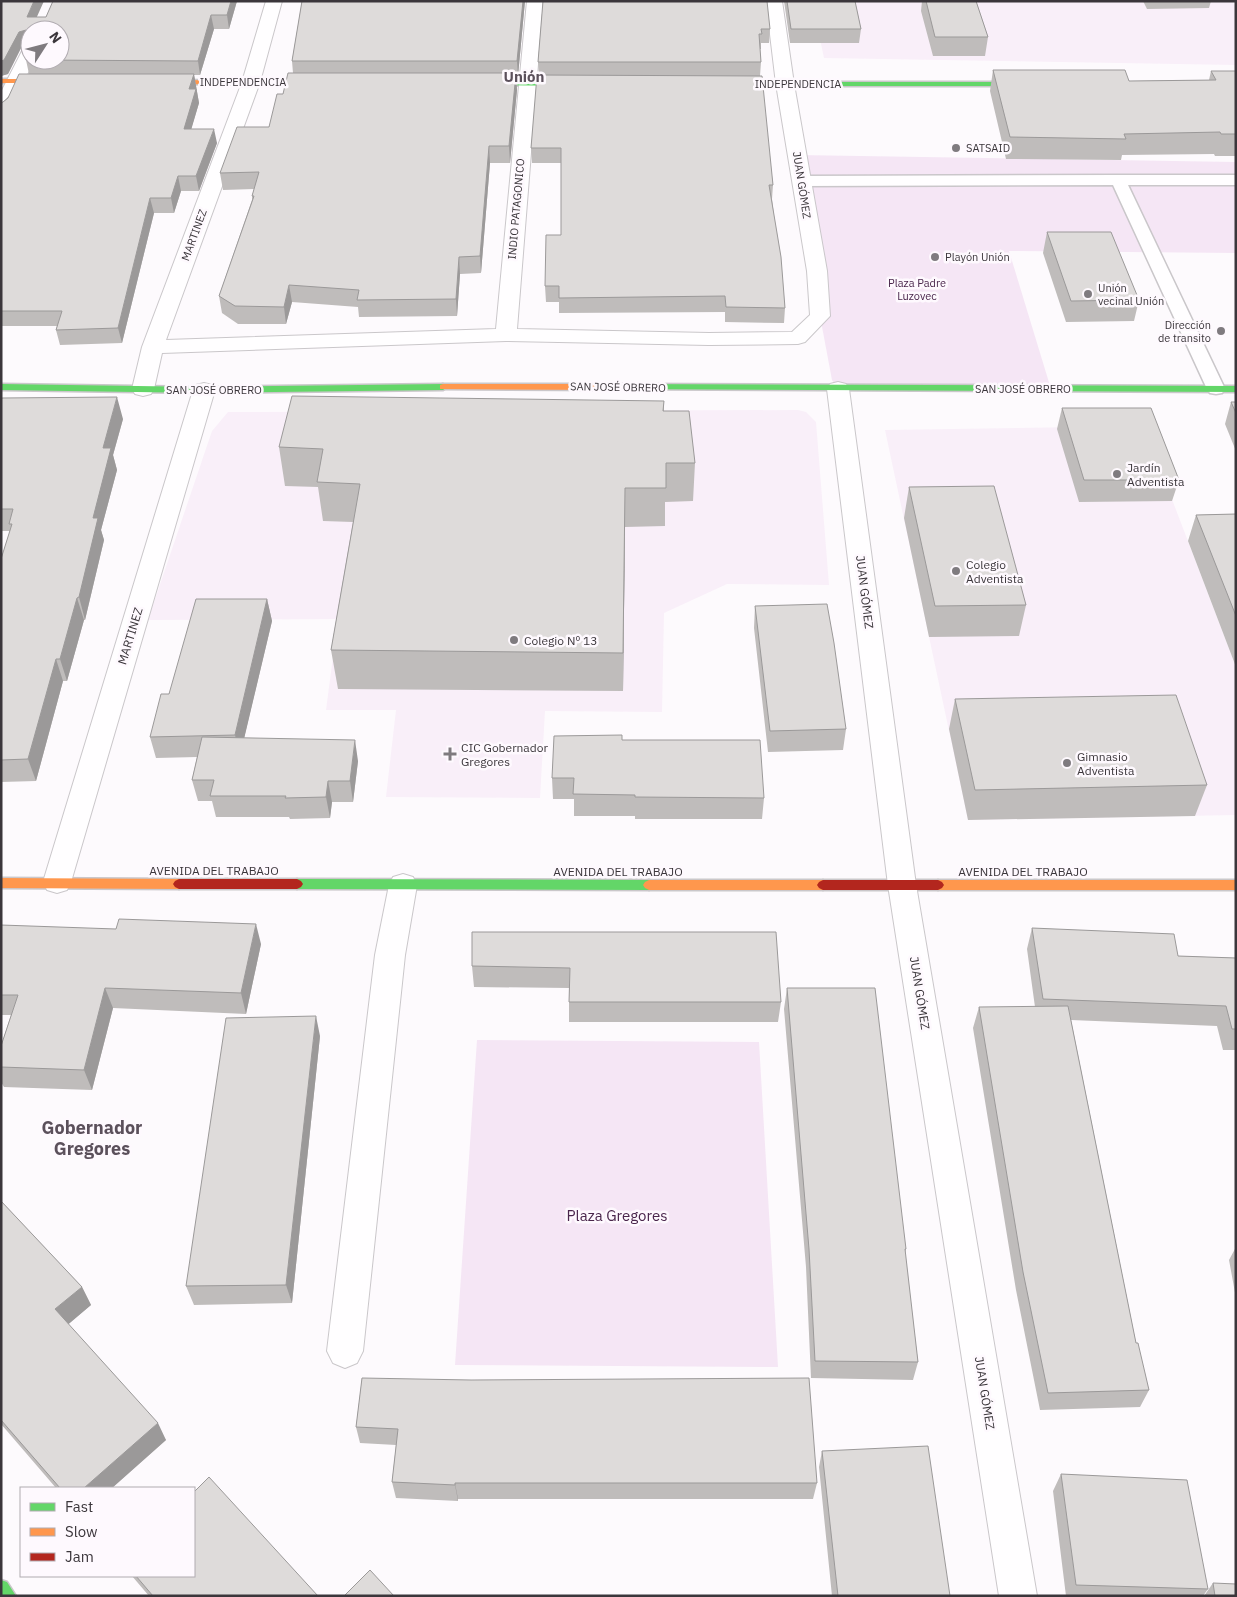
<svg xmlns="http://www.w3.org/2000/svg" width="1237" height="1597" font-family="'IBM Plex Sans',sans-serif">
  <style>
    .built { fill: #f9eff9 }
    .green { fill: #f5e6f5 }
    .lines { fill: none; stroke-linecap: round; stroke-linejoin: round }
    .lane-casing { stroke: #cac7ca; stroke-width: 3 }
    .street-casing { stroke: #cac7ca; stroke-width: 2 }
    .fast-casing { stroke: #cac7ca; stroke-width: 3 }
    .slow-casing { stroke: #cac7ca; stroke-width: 3 }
    .jam-casing { stroke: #cac7ca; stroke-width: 3 }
    .lane { fill: #fffeff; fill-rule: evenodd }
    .street { fill: #fffeff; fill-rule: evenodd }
    .fast { fill: #63d668; fill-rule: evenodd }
    .slow { fill: #ff974d; fill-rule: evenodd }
    .jam { fill: #b3261e; fill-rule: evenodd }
    .wall { fill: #bfbcbb; fill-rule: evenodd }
    .shaded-wall { fill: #9b9999 }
    .building { fill: #dedbda; stroke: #9b9999 }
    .poi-dot { fill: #7f7b7f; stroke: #fef9fe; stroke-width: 2 }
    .labels { text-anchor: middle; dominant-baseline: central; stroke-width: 5; stroke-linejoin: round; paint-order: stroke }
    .far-street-label { font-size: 11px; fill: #3b363b; stroke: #fef9fe }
    .far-poi-label { font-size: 11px; fill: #3b363b; stroke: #fef9fe; text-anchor: start }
    .far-park-label { font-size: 11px; fill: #4a264c; stroke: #fef9fe }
    .poi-label { font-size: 12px; fill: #3b363b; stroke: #fef9fe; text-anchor: start }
    .street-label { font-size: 12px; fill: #3b363b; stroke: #fef9fe }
    .far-district-label { font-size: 15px; font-weight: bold; fill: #5b505b; stroke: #fef9fe }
    .near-park-label { font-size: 15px; fill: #4a264c; stroke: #fef9fe }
    .district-label { font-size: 18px; font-weight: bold; fill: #5b505b; stroke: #fef9fe }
  </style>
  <rect width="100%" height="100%" fill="#fdfafd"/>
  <path class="built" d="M812,1H1232L1236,7V65L824,58Z
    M798,410L806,412L816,422L829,585L727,584L664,613L662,712L545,711L540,798L386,797L396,710H326L338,619L148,620L212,431L228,412Z
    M1144,426L1236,667V815L968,820L885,430Z"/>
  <path class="green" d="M797,155L1236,162V253L1009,251L1051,389H838L832,380L820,316Z
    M477,1040L759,1042L778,1367L455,1365Z"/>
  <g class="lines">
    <g class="lane-casing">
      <path id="lane" d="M1118,175H1236V185H1128L1225,389L1222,393L1216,394L1210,393L1207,389L1113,185L802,186L797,184L794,181L797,178L802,176Z"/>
    </g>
    <g class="street-casing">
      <path id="street" d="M266,1H282L260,82L166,340L496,329L527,1H543L517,329L709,333L792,332L810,315L807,271L776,84L766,1H782L794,84L827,271L830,316L805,342L798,344L709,345L506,341L162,353L154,389L151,394L143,396L135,394L132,389L142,347L242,82Z
        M30,46V60H34L10,111L7,115L1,116V92L22,51L24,47Z
        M838,382L846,384L849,389L916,885L1037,1596H999L888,885L827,389L830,384Z
        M204,383L212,385L215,390L71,882L67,890L57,893L47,890L43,882L193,390L196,385Z
        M403,874L413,877L417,885L405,955L363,1351L357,1363L345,1368L333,1363L327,1351L375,955L389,885L393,877Z"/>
    </g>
    <g class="fast-casing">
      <path id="fast" d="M477,81L574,82L578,84L574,86L480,85H477Z
        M722,82H1027L1031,84L1027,86H725L721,84Z
        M1,384L204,387L443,384L447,387L443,390L204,393L1,390Z
        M615,384L1236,386V392L612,389V385Z
        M297,879L649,880L653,882L655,885L653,888L649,890L297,889L293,887L291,884L293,881Z
        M1,1580L7,1582L16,1596H1Z"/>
    </g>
    <g class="slow-casing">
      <path id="slow" d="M1,79H54L58,81L54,83H1Z
        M154,80L324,81L328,83L324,85L157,84L153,82Z
        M443,384H615L619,387L615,390L440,389V385Z
        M1,878L179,879L183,881L185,884L183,887L179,889L1,888Z
        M649,880H823L827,882L829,885L827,888L823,890H649L645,888L643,885L645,882Z
        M938,880H1236V890H938L934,888L932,885L934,882Z"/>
    </g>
    <g class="jam-casing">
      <path id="jam" d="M179,879H297L301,881L303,884L301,887L297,889H179L175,887L173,884L175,881Z
        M823,880H938L942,882L944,885L942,888L938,890H823L819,888L817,885L819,882Z"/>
    </g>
    <use href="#lane" class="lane"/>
    <use href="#street" class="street"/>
    <use href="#fast" class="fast"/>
    <use href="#slow" class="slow"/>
    <use href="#jam" class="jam"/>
  </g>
  <path class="wall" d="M1,1L37,17H46L53,1H237L229,29H214L200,75H194L199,103L191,129L217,143L199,191H181L174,213H154L122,343L60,345L56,330L57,326H1V103L3,102L29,74L26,60L30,51L28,44L22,46L8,74L1,76ZM30,30L60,60H30Z
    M302,1H525L518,76H516L517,90L510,163H490L481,273L460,274L457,316L359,317L358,307L292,302L286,324H238L222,313L219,296L252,200V196L254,189L223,190L220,173L269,127L293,73L292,61Z
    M543,1L770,29L769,43H761V49H760L761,62L760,76L773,185L772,199L785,308L784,323L725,322V312L559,313V302H546L545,286L561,235V163H532L531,148L539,75L538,62Z
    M784,1H855L861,29L859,43H790Z
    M922,1H976L988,37L985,56H933L921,11Z
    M1143,1H1211L1209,8L1147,9Z
    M993,70L1129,81L1209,80L1211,71H1236V156H1215L1214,154L1122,155L1121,160L1006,159L990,91Z
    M1047,232L1139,300L1134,321L1066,322L1043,253Z
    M1,400L123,419L113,455L117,470L101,530L104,540L85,620H84L67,681H63L36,781L1,782V559L10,531H1Z
    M664,401V411L695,463L693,501L665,502V526L625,527L623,691L338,689L331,650L353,522L323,521L318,487L285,486L279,447Z
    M1231,402H1236V451L1225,424Z
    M1062,408L1179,480L1172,501L1079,502L1057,429Z
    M909,487L1026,605L1019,636L929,637L904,518Z
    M1236,514V667L1188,541L1196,515Z
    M267,599L272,621L244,738L358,761L353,802H332L330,818L290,819L289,817H216L212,801H198L192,780L197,757L156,758L150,737L169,694Z
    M755,606L846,729L843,750L768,752L754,628Z
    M955,699L1207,785L1195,816L968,820L949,729Z
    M622,740L764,798L762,819H635V816H574V799H553L552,778Z
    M1,925L261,944L246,1014L113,1008L92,1090L4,1087L1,1082V1046L11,1015H1Z
    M1032,928L1178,956L1236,958V1050H1223L1217,1026L1071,1020L1136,1343L1149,1390L1140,1407L1040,1410L1016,1290L973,1028L979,1007H1035L1027,949Z
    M472,932L781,1002L778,1022H569V988L474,987L472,966Z
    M787,988L906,1249L905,1254L918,1362L913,1380L811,1378L806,1267L784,1009Z
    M320,1036L292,1303L194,1305L186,1286Z
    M1,1201L82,1287L91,1305L68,1324L166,1440L112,1488H56L1,1424Z
    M1236,1247V1298L1229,1260Z
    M362,1378L817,1483L813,1499H458V1501L396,1498L392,1482L396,1445L360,1443L356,1427Z
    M822,1451L950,1596H832L819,1467Z
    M1061,1474L1208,1589L1203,1596H1066L1053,1491Z
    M132,1576H194L318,1596H149Z
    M1213,1583L1236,1596H1204Z"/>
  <path class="shaded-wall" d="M34,1H44L31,30L27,17Z
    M231,1H237L229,29L227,15Z
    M523,1H525L518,76L517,61Z
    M211,15L214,29L200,75L198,61Z
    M26,30L30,44L22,46L8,74L1,76V61L19,32Z
    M516,73L517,90L510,163L509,146Z
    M194,74L199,103L187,144L184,129L189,89Z
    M214,129L217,143L199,191L196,176Z
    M489,146L490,163L481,273L480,256Z
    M178,176L181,191L174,213L171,198Z
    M150,198L154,213L122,343L118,328Z
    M459,257L460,274L457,316L456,299Z
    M289,285L292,302L286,324L284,307Z
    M117,397L123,419L113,455L117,470L101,530L104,540L85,620L79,597L93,518L103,448Z
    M625,488V527L623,691V653Z
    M77,598L84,620L67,681L60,659Z
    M267,599L272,621L240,756L235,735Z
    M56,659L63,681L36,781L28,759Z
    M355,740L358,761L353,802L350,781Z
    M328,781L332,802L330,818L326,797Z
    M256,924L261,944L246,1014L241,993Z
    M105,988L113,1008L92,1090L84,1070Z
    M316,1016L320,1036L292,1303L286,1285Z
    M82,1287L91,1305L64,1328L55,1309Z
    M158,1423L166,1440L112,1488H84Z
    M455,1483L458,1499V1501L455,1485Z"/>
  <path class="building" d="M1,1H34L27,17H46L53,1H231L227,15H211L198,61L41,60H60V30H30V45L28,44V32L26,30L19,32L4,60L1,61Z
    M302,1H523L517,61H292Z
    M543,1H767L770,29H761L762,34H759L761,62H538Z
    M787,1H855L861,29H791Z
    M926,1H976L988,37H935Z
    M30,50V60H26Z
    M993,70H1125L1129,81L1216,80L1211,71H1236V134H1221L1220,132L1124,134L1126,139L1010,137Z
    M288,73H516L509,146H489L480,256L459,257L456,299L357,300L359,290L289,285L284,307L235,306L219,296L254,196H252L259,172L220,173L237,127H269L277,94H283Z
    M19,74H194L189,89H196L184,129H214L196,176H178L171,198H150L118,328L56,330L62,311H1V103L3,102L8,98Z
    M537,75L762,76L773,185H769L781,257L785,308L726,307L725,296L559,298V286H545L546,235H561V148H531Z
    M1047,232H1111L1139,300L1071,301Z
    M292,396L664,401L663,411H689L695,463H666V488H625L623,653L331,650L360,484L317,482L323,449L279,447Z
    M117,397L103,448H111L93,518H98L79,597L77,598L60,659H56L28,759L1,760V559L12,524H9L13,509H1V400L2,398Z
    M1231,402H1236V413Z
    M1062,408H1151L1179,480H1084Z
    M994,486L1026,605L935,606L909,487Z
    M1236,514V616L1196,515Z
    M196,599H267L235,735L150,737L161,694H169Z
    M827,604L834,643L846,729L770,731L755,606Z
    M1176,695L1207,785L975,790L955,699Z
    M622,735V740H760L764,798L635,797V795L573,794L574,778H552L554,736Z
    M202,737L355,740L350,781H328L326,797L285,798L286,796H210L214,780H192Z
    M119,919L256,924L241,993L105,988L84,1070L1,1067V1046L18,995H1V925L116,929Z
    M1032,928L1174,934L1178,956L1236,958V1029H1232L1226,1006L1043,999Z
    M472,932H776L781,1002H569L570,968L472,966Z
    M787,988H875L906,1249H905L918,1362L815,1361L809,1249Z
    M1068,1006L1136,1343H1138L1149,1390L1048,1393L1023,1272L979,1007Z
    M316,1016L286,1285L186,1286L226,1018Z
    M1,1201L82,1287L55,1309L158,1423L84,1488H60L1,1420Z
    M362,1378L471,1380L809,1378L817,1483H455V1485L392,1482L398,1429L356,1427Z
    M928,1446L950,1596H838L822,1451Z
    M1061,1474L1187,1480L1208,1589L1076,1585Z
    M209,1477L318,1596H153L136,1576H194V1492Z
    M370,1570L394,1596H344Z
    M1213,1583L1236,1584V1596H1215Z"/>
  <g class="poi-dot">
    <circle cx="956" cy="148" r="5"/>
    <circle cx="935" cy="257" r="5"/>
    <circle cx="1088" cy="294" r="5"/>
    <circle cx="1221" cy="331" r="5"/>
    <circle cx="1117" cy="474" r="5"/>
    <circle cx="956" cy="571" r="5"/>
    <circle cx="514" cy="640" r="5"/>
    <path d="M447.5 746.5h5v5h5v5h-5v5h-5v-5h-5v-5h5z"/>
    <circle cx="1067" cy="763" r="5"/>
  </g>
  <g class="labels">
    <g class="far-street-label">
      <text x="243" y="82">INDEPENDENCIA</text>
      <text x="798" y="84">INDEPENDENCIA</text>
      <text transform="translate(802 185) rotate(81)">JUAN GÓMEZ</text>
      <text transform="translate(516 209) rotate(-85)">INDIO PATAGONICO</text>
      <text transform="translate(194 235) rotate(-70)">MARTINEZ</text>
      <text transform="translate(618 387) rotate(1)">SAN JOSÉ OBRERO</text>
      <text x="1023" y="389">SAN JOSÉ OBRERO</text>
      <text x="214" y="390">SAN JOSÉ OBRERO</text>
    </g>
    <g class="far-poi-label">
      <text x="966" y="148">SATSAID</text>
      <text x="945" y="257">Playón Unión</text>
      <text x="1098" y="288">Unión<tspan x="1098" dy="13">vecinal Unión</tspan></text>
      <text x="1211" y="325" text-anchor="end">Dirección<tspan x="1211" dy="13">de transito</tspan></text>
    </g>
    <g class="far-park-label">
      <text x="917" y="283">Plaza Padre<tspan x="917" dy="13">Luzovec</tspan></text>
    </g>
    <g class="poi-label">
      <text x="1127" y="467">Jardín<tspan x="1127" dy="14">Adventista</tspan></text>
      <text x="966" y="564">Colegio<tspan x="966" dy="14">Adventista</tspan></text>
      <text x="524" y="640">Colegio Nº 13</text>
      <text x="461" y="747">CIC Gobernador<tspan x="461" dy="14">Gregores</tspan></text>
      <text x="1077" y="756">Gimnasio<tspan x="1077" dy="14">Adventista</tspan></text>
    </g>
    <g class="street-label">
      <text transform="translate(865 592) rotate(83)">JUAN GÓMEZ</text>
      <text transform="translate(130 636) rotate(-73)">MARTINEZ</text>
      <text x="214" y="870">AVENIDA DEL TRABAJO</text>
      <text x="618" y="871">AVENIDA DEL TRABAJO</text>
      <text x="1023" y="871">AVENIDA DEL TRABAJO</text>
      <text transform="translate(920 993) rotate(81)">JUAN GÓMEZ</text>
      <text transform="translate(985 1393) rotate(81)">JUAN GÓMEZ</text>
    </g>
    <g class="far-district-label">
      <text x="524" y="76">Unión</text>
    </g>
    <g class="near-park-label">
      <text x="617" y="1215">Plaza Gregores</text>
    </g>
    <g class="district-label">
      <text x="92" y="1127">Gobernador<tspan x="92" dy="21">Gregores</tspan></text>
    </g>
  </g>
  <rect width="1237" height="1597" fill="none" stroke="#3b363b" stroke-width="5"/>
  <rect x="20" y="1487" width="175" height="90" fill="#fef9fe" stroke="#b0abb0"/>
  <rect x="30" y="1503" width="25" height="8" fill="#63d668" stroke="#b0abb0"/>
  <text x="65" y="1512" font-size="15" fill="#3b363b">Fast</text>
  <rect x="30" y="1528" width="25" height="8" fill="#ff974d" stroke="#b0abb0"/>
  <text x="65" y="1537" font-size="15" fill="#3b363b">Slow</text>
  <rect x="30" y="1553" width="25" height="8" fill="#b3261e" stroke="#b0abb0"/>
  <text x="65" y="1562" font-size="15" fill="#3b363b">Jam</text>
  <g transform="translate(45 45) rotate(54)"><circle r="24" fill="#fef9fe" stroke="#b0abb0"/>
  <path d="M0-4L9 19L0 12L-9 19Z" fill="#7f7b7f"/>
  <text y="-8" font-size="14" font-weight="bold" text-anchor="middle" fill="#3b363b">N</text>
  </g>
</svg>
